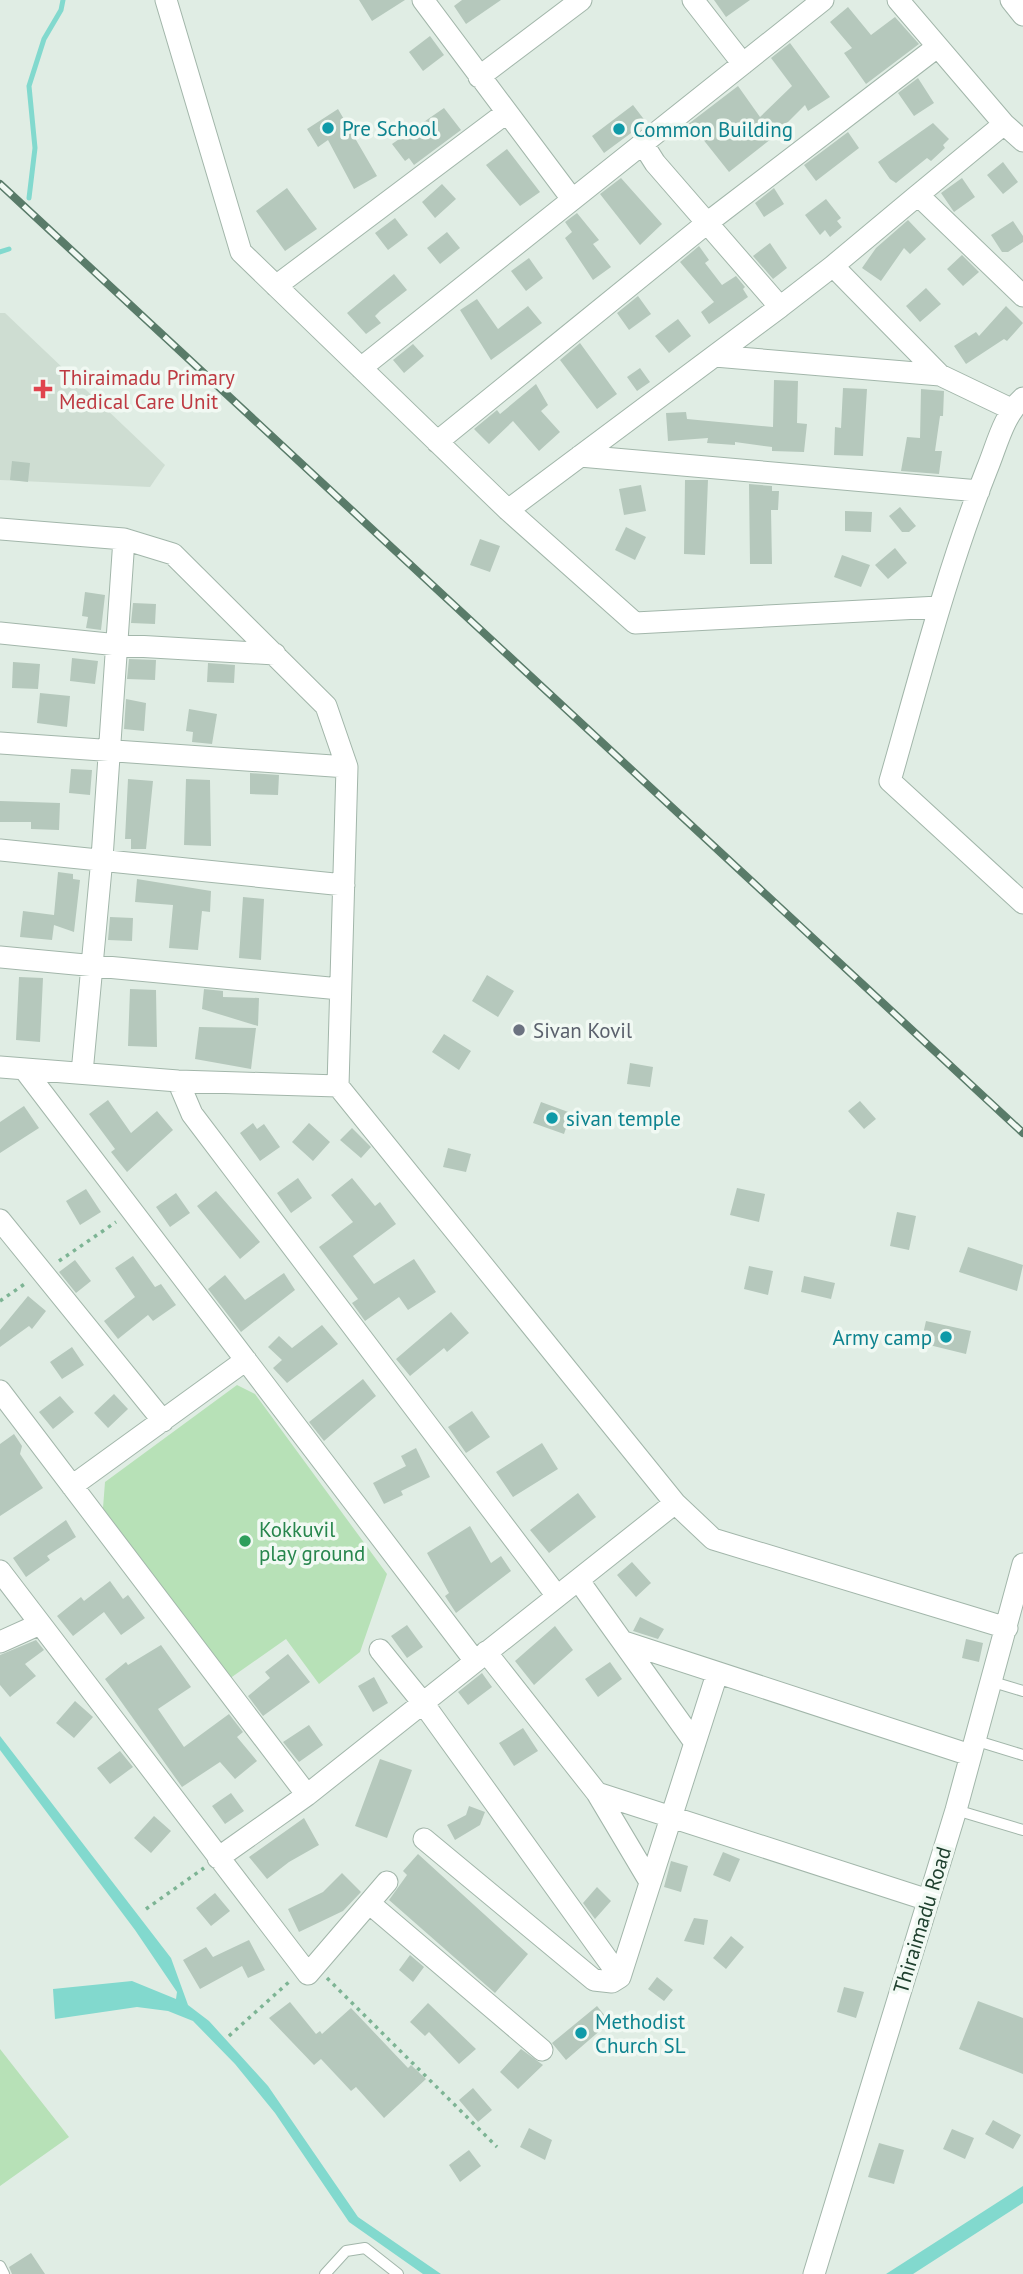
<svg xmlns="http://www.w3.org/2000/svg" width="1023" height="2274" font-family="'PT Sans',sans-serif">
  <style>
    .built { fill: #ceddd2 }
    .green { fill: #b7e1b7 }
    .water { fill: #82d9ce }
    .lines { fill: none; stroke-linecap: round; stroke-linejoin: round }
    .stream { stroke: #82d9ce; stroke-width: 5 }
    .building { fill: #b5c8bc }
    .lane-casing { stroke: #a2b6aa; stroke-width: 12 }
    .street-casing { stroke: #a2b6aa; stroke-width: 23 }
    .path { stroke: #7db494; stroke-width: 3.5; stroke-dasharray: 3.5 5; stroke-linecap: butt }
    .lane { stroke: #fff; stroke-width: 10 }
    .street { stroke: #fff; stroke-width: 21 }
    .rail-casing { stroke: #597b69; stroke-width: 8 }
    .rail { stroke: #f1f9f3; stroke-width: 5; stroke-dasharray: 16; stroke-linecap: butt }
    .culture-dot { fill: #0f9aa8; stroke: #f1f9f3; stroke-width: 2.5 }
    .health-dot { fill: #e0444e; stroke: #f1f9f3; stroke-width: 2.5 }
    .worship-dot { fill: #6b7280; stroke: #f1f9f3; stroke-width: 2.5 }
    .leisure-dot { fill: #2e9e5b; stroke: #f1f9f3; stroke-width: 2.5 }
    .labels { text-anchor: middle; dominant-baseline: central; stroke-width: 7; stroke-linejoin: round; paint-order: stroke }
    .culture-label { font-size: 21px; fill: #0d838f; stroke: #f1f9f3; text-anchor: start }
    .health-label { font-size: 21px; fill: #be3a42; stroke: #f1f9f3; text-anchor: start }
    .worship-label { font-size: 21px; fill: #5b616d; stroke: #f1f9f3; text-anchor: start }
    .leisure-label { font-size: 21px; fill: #27864d; stroke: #f1f9f3; text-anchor: start }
    .street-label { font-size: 21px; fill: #1f402e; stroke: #f1f9f3 }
  </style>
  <rect width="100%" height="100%" fill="#e0ede4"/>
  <path class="built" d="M0,313H5L165,465L150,487L0,480Z"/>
  <path class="green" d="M237,1385L255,1394L387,1574L360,1652L319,1684L286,1639L229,1679L103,1508L105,1482Z
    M0,2049L69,2137L0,2186Z"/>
  <path class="water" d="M0,1736L171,1958L188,2005L209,2021L268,2086L358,2217L441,2274H423L349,2222L275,2113L235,2064L193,2021L168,2011L137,2007L55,2019L53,1989L132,1981L176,1999L177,1992L135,1930L0,1750Z
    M1023,2186V2203L913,2274H886Z"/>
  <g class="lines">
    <path class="stream" d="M29,198L35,148L29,86L44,39L61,10L63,0
      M0,252L9,249"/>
  </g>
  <path class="building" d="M359,0H405L372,21Z
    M462,0H501L466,24L454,6Z
    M714,0H750L726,17Z
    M848,7L871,35L895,17L919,44L866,84L844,53L852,48L830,22Z
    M430,36L444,55L423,71L409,52Z
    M790,43L830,97L808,111L805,105L771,139L729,172L702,138L699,140L687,125L738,86L760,117L792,86L771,58Z
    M918,78L934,103L914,116L898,93Z
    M633,105L646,122L604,153L592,136Z
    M444,108L461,130L414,165L409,158L405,161L392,144Z
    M338,109L377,176L354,189L328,140L318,147L307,129Z
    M933,123L949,139L943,145L945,148L931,161L927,158L896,183L890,179L878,162Z
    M848,132L859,148L816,181L804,165Z
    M507,149L540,192L520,206L486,165Z
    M1003,162L1018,182L1003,194L987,175Z
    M621,178L662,224L640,245L600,194Z
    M962,178L975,197L954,212L941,193Z
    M442,184L456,199L435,218L422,202Z
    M287,188L317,229L285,251L256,211Z
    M774,188L784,204L764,217L755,203Z
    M826,199L841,218L837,221L842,227L830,237L825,230L820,235L805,215Z
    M577,213L599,240L593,244L611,267L593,280L565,238L572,232L565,222Z
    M395,218L408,235L388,250L375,233Z
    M908,220L926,239L910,254L904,248L881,281L862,268L876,248Z
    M1013,221L1023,236V242L1008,252H1002L991,235Z
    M447,232L460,248L440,264L427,248Z
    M770,243L787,268L773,279L753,256Z
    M699,246L709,260L705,263L722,285L736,276L745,287L743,289L748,297L709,324L701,312L714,302L680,262Z
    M962,255L979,272L963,286L947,269Z
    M529,258L543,278L526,291L511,271Z
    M394,274L407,290L380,311L375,316L381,323L366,334L347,313Z
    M926,288L941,304L920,322L906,306Z
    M638,296L651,314L629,330L617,313Z
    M477,299L498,329L528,306L542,323L491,360L460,310Z
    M1006,306L1023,323L1007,341L1004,339L966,364L954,346L976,332L979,336Z
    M678,319L691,336L669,353L655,336Z
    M580,343L617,394L597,409L560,360Z
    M413,344L424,356L404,373L393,360Z
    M640,368L650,382L637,391L627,377Z
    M774,380L798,381L797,423L807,424L804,452L772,451V447L735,442V445L707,443L708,438L668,441L666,413L686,412L687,419L773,427Z
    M536,384L548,405L541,411L560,432L539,451L513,421L489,444L474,429L497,410L500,414Z
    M843,388L867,389L863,456L834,455L835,427L841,428Z
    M921,389L944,391L943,416H940L935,451H942L939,474L901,471L907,437L920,438Z
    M12,461L30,463L28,482L10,480Z
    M685,480H708L705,555L684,554Z
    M749,484L772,486V491H779L778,510H771L772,564H750Z
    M641,485L646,511L624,515L619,489Z
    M900,507L916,526L909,532H902L889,516Z
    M845,511L872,512L871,532L845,531Z
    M626,527L646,537L635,560L615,550Z
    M480,539L500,546L490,572L470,565Z
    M895,548L907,563L888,579L875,565Z
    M842,555L870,565L861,587L834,577Z
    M85,592L105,595L101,630L86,628L88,617L82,616Z
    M133,603L156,604L155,624L131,623Z
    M72,658L98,661L95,684L70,681Z
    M129,659L156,660L155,680L127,679Z
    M13,662L40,664L38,689L12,688Z
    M208,663L235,665L234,683L207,682Z
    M40,693L70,696L67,727L37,723Z
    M126,699L146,703L144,731L124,729Z
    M189,709L217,714L212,744L192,742L193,732L186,731Z
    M71,769L92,770L90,795L69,793Z
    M250,773L279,775L278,795L250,794Z
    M128,779L153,781L146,849H131V839H125Z
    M186,779L210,780L211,846L184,845Z
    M0,801L60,803L59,830L31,829V822H0Z
    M58,872L73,874V879L80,880L74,932L54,925L52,940L20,937L23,911L54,915Z
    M137,879L211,891L210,912L202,911L198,950L169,948L173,905L135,902Z
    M243,897L264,899L261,960L239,958Z
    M110,917L133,918L132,941L108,940Z
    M487,975L514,991L498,1017L472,1001Z
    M19,977L43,978L40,1042L16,1040Z
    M130,989L156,990L157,1047L128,1046Z
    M204,989L223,991V997L259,998L258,1026L202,1009Z
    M199,1027L256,1028L251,1069L195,1059Z
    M444,1034L471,1051L459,1070L432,1052Z
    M630,1063L653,1067L650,1087L627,1084Z
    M108,1100L131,1133L157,1111L173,1130L127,1172L111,1152L115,1149L89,1114Z
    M860,1101L876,1119L864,1129L848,1111Z
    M541,1102L571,1113L564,1134L533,1123Z
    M24,1106L39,1128L0,1153V1122Z
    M253,1123L257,1129L264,1124L280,1147L260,1161L240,1133Z
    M309,1123L330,1142L313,1161L292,1142Z
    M352,1128L371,1147L361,1158L340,1140Z
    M448,1148L471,1154L466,1172L443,1167Z
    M298,1178L312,1198L291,1213L277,1193Z
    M352,1178L375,1206L380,1202L396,1224L353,1256L374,1284L414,1259L436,1292L408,1310L399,1297L365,1321L352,1303L358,1299L319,1247L353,1222L331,1195Z
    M737,1188L765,1194L759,1222L730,1215Z
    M86,1189L101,1212L80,1225L66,1201Z
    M216,1191L260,1242L240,1259L197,1206Z
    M176,1193L190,1213L170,1227L156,1207Z
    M897,1212L916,1216L909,1250L890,1246Z
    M968,1247L1023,1265L1017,1291L959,1272Z
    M133,1256L155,1287L161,1284L176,1305L153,1321L148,1315L118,1339L104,1321L135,1297L115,1268Z
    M75,1260L91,1281L76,1293L59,1272Z
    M749,1266L773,1271L768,1295L744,1289Z
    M284,1273L295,1290L241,1332L208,1289L225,1275L245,1300Z
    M804,1276L835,1283L831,1299L801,1292Z
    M28,1296L46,1311L32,1329L29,1326L0,1347V1330Z
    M451,1312L469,1333L447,1352L444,1348L410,1376L396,1359Z
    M926,1321L971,1331L966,1354L921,1343Z
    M322,1325L338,1344L287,1383L273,1368L282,1360L268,1347L279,1336L292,1348Z
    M72,1347L84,1365L62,1379L50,1362Z
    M363,1379L376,1396L324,1441L309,1422Z
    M114,1394L128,1409L108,1428L94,1413Z
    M60,1396L74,1412L53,1429L39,1412Z
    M472,1411L490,1437L466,1453L448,1427Z
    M14,1434L22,1446L20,1454L43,1488L0,1516V1444Z
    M542,1443L558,1469L513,1497L496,1472Z
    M416,1448L430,1477L401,1491L403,1495L384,1504L373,1483L406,1466L401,1456Z
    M578,1493L596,1517L549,1553L530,1530Z
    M66,1520L76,1537L47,1556L50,1560L26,1577L13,1558Z
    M470,1526L491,1563L501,1556L511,1571L456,1613L445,1596L449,1593L427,1553Z
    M632,1562L651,1583L636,1597L617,1575Z
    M110,1581L123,1599L128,1595L145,1618L121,1635L104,1612L73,1636L57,1616L81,1597L84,1601Z
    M640,1617L664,1629L658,1639L633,1631Z
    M407,1625L423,1647L407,1658L391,1636Z
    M555,1626L573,1650L534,1685L515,1661Z
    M966,1639L983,1643L979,1662L962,1658Z
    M36,1640L44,1650L25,1664L36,1676L10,1697L0,1685V1655Z
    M161,1645L191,1687L158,1709L184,1747L229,1714L243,1732L237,1737L257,1761L235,1779L220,1762L182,1787L105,1679L126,1662L128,1665Z
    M288,1654L310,1682L263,1716L248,1696L270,1678L265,1672Z
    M610,1662L622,1679L598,1697L585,1679Z
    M482,1673L492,1687L468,1705L458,1692Z
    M374,1677L388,1703L373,1712L358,1686Z
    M75,1701L93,1717L74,1738L56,1723Z
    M309,1725L323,1745L299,1762L283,1742Z
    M523,1728L538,1751L514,1766L499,1743Z
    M120,1751L133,1767L110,1784L97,1768Z
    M380,1759L412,1770L387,1838L355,1826Z
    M231,1793L244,1811L225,1824L212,1806Z
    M469,1806L485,1812L480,1825L455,1840L447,1825L466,1815Z
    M154,1816L171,1831L151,1853L134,1838Z
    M304,1818L319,1845L289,1862L267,1879L249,1857Z
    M723,1852L740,1859L730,1882L713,1875Z
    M418,1854L528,1954L495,1993L389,1900L407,1875L403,1871Z
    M671,1861L688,1866L681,1892L664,1887Z
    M342,1873L361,1892L343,1911L299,1932L288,1909L323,1892Z
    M597,1887L611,1901L595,1919L583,1903Z
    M215,1893L230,1911L211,1926L196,1908Z
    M694,1918L708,1920L704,1945L684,1941Z
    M731,1936L744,1947L726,1969L713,1958Z
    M249,1940L265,1970L248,1978L242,1966L200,1989L183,1960L206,1947L213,1957Z
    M410,1955L424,1967L413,1982L399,1970Z
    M657,1977L673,1990L664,2001L648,1989Z
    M844,1987L864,1992L856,2018L837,2012Z
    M978,2001L1023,2018V2074L959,2049Z
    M290,2002L316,2034L320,2031L322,2034L351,2008L408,2068L411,2065L426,2079L384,2118L356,2087L351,2091L321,2059L314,2065L269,2018Z
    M428,2003L476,2049L459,2064L429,2032L425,2036L410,2022Z
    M597,2006L610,2022L566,2060L552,2043Z
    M521,2049L543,2065L518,2089L500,2072Z
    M473,2088L492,2110L478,2122L459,2100Z
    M993,2120L1021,2135L1013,2149L985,2134Z
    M529,2128L552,2140L545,2160L520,2147Z
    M952,2129L974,2138L965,2159L943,2149Z
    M879,2143L904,2150L894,2184L868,2177Z
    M469,2150L481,2166L460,2182L449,2165Z
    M31,2253L45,2274H12L9,2267Z"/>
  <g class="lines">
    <g class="lane-casing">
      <path id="lane" d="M993,1682L1023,1691
        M974,1740L1023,1755
        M956,1810L1023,1830
        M0,2266L4,2274
        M325,2274L346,2251L365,2248L398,2274"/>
    </g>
    <g class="street-casing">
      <path id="street" d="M166,0L241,252L508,510L635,623L939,607
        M423,0L572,199
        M693,0L743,64
        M898,0L1004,124L1023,141
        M1011,0L1023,15
        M479,77L581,0
        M918,195L1004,124
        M833,266L918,195L1023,296
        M276,286L506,113
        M780,307L833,266L940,375L1011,409
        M715,356L940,375
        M361,368L823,0
        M1023,398C1003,416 997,445 987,469C947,570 920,676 890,781L1023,903
        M437,442L707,223L937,47
        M580,456L979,491
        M508,510L780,307L655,163L643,144
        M0,529L124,539L173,554L326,706L347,767L338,1086L675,1503L713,1539L1007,1628
        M0,633L118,645L275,654
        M0,743L347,767
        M0,850L344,885
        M0,957L340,989
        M0,1067L178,1081L338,1086
        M24,1069L475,1661
        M82,1073L102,858L124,539
        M178,1081L192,1114L557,1596
        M0,1220L163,1421
        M0,1391L307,1795
        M72,1486L246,1360
        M0,1571L308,1974L387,1882
        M579,1581L695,1743
        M0,1642L40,1624
        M624,1642L970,1755
        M380,1650L423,1703L620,1977
        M486,1652L597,1793L928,1900
        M597,1793L650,1882
        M424,1839L594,1980L612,1982L620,1977L717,1674
        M218,1858L307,1795L675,1503
        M369,1903L542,2050
        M814,2274L956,1810L1023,1564"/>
    </g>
    <path class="path" d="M59,1261L116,1222
      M0,1301L26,1283
      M146,1909L204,1868
      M327,1978L497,2147
      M229,2036L290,1981"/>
    <use href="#lane" class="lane"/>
    <use href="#street" class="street"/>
    <g class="rail-casing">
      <path id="rail" d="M0,184L1023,1133"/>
    </g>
    <use href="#rail" class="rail"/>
  </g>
  <g class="culture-dot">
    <circle cx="328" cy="128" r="7"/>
    <circle cx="619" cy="129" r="7"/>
    <circle cx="552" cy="1118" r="7"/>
    <circle cx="946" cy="1337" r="7"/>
    <circle cx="581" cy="2033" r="7"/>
  </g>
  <path class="health-dot" d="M39.5 378.5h7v7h7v7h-7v7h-7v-7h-7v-7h7z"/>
  <circle class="worship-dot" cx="519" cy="1030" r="7"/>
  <circle class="leisure-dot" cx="245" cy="1541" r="7"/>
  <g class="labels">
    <g class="culture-label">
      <text x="342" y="128">Pre School</text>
      <text x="633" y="129">Common Building</text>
      <text x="566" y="1118">sivan temple</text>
      <text x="932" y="1337" text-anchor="end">Army camp</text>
      <text x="595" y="2021">Methodist<tspan x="595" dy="24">Church SL</tspan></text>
    </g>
    <g class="health-label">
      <text x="59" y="377">Thiraimadu Primary<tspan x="59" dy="24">Medical Care Unit</tspan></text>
    </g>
    <g class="worship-label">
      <text x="533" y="1030">Sivan Kovil</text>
    </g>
    <g class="leisure-label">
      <text x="259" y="1529">Kokkuvil<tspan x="259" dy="24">play ground</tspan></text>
    </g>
    <g class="street-label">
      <text transform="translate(922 1920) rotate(-73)">Thiraimadu Road</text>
    </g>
  </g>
</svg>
